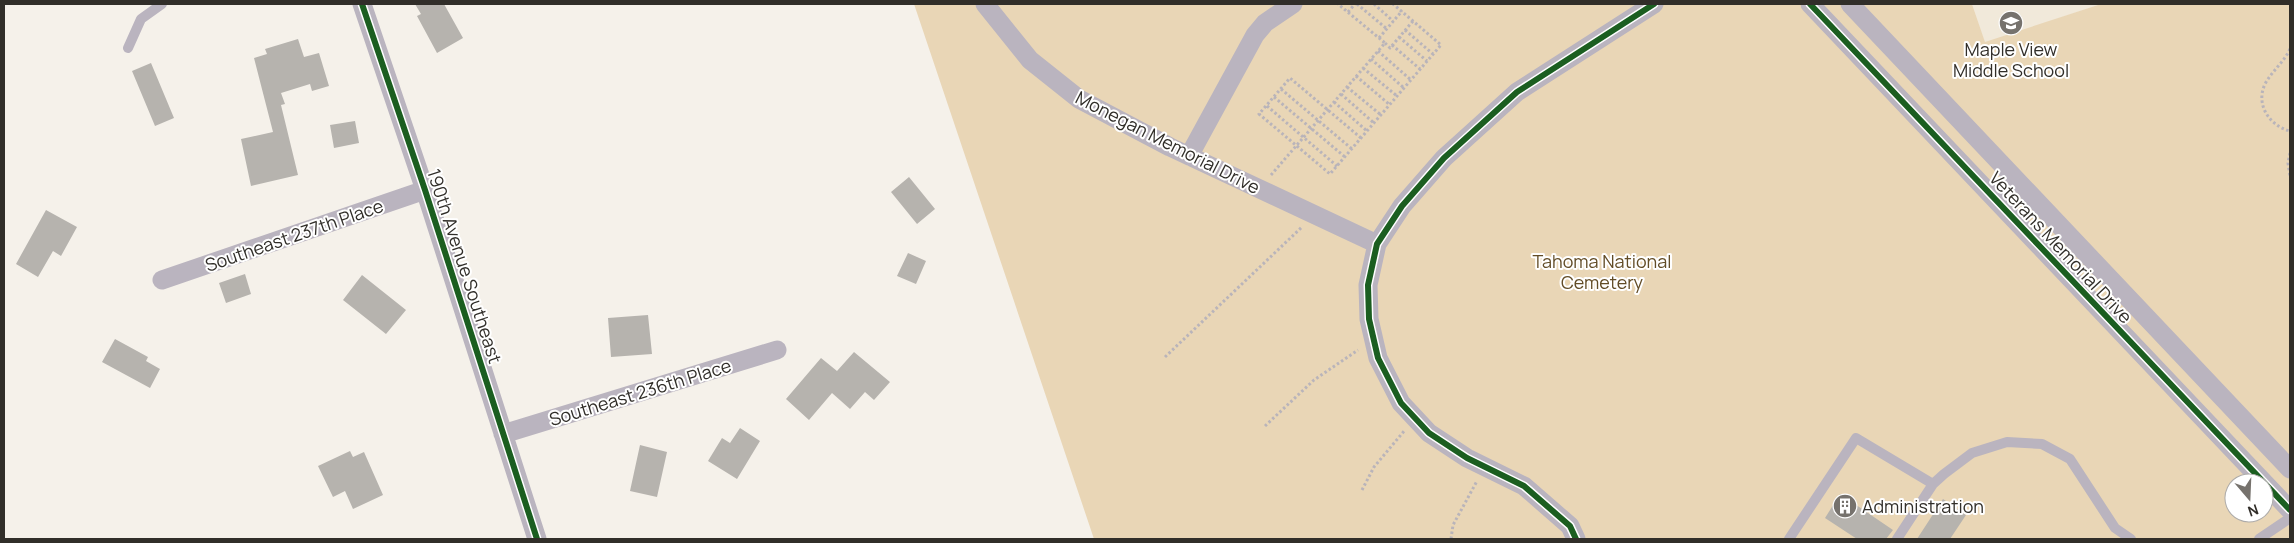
<svg xmlns="http://www.w3.org/2000/svg" width="2294" height="543" font-family="Manrope,sans-serif">
  <style>
    .built { fill: #f1e9da }
    .green { fill: #e9d6b6; fill-rule: evenodd }
    .building { fill: #b6b3ae }
    .lines { fill: none; stroke-linecap: round; stroke-linejoin: round }
    .path { stroke: #b9b4ba; stroke-width: 3; stroke-dasharray: 2.5 2.5; stroke-linecap: butt }
    .service { stroke: #bab4bf; stroke-width: 10 }
    .minor { stroke: #bab4bf; stroke-width: 19 }
    .cycleway-casing { stroke: #fff; stroke-width: 9 }
    .cycleway { stroke: #1b5e20; stroke-width: 6 }
    .labels { text-anchor: middle; dominant-baseline: central; stroke-width: 4; stroke-linejoin: round; paint-order: stroke }
    .poi-label { font-size: 18px; fill: #312e29; stroke: #fff }
    .street-label { font-size: 18px; fill: #312e29; stroke: #fff }
    .park-label { font-size: 18px; fill: #624c26; stroke: #fff }
  </style>
  <rect width="100%" height="100%" fill="#f5f1ea"/>
  <path class="built" d="M1972,4H2101L1985,43Z"/>
  <path class="green" d="M914,4H1972L1985,42L2101,4H2290V539H1094ZM2234,483H2264V513H2234Z"/>
  <path class="building" d="M415,4H444L463,38L437,53L417,16L421,14Z
    M298,39L304,57L319,53L329,86L312,91L310,84L281,93L285,104L281,105L298,175L251,186L241,139L273,132L254,58L267,54L265,49Z
    M151,63L174,118L155,126L132,71Z
    M355,121L359,143L334,148L330,125Z
    M909,177L935,209L917,224L891,192Z
    M46,210L77,227L61,256L53,251L38,277L16,264Z
    M908,253L926,261L916,284L897,276Z
    M245,274L251,294L226,303L219,283Z
    M362,275L406,310L386,334L343,300Z
    M648,315L652,354L611,357L608,318Z
    M115,339L148,357L146,361L160,369L150,388L102,362Z
    M854,352L890,382L874,400L865,392L850,409L832,393L809,420L786,399L821,358L837,371Z
    M740,428L760,441L737,479L708,461L722,438L730,443Z
    M640,445L667,452L657,497L630,491Z
    M350,451L353,457L364,452L383,495L353,509L345,491L333,497L318,466Z
    M1840,494L1893,530L1886,539H1857L1825,518Z
    M1943,499L1966,515L1950,539H1917Z"/>
  <g class="lines">
    <path class="path" d="M1357,4L1387,29
      M1374,4L1393,21
      M1348,12L1355,4
      M1405,30L1433,54
      M1399,37L1427,61
      M1379,38L1402,11
      M1385,43L1390,48L1413,21
      M1392,45L1420,69
      M2290,49C2284,62 2272,71 2265,84C2255,105 2270,126 2290,131
      M1378,51L1411,80
      M1371,59L1404,88
      M1363,68L1397,96
      M1356,76L1390,105
      M1347,87L1381,115
      M1281,89L1352,149
      M1341,94L1374,123
      M1274,97L1345,157
      M1334,102L1367,131
      M1267,106L1337,166
      M1361,138L1290,78L1259,114L1330,174L1441,45L1393,4
      M2290,153L2288,163L2290,176
      M1271,175L1385,43L1338,4
      M1165,357L1302,227
      M1265,426L1314,380L1358,350
      M1362,490L1374,467L1405,430
      M1451,539L1453,525L1477,481"/>
    <path class="service" d="M128,48L141,19L162,4
      M1789,539L1856,438L1933,484
      M1897,539L1933,484L1944,474L1972,453L2007,442L2042,444L2070,459L2115,528L2131,539
      M2259,539L2290,518"/>
    <path class="minor" d="M362,4L425,190L537,539
      M985,4L1030,60L1079,99L1170,147L1377,244
      M1810,4L2290,510
      M1850,4L2290,469
      M1189,156L1255,35L1265,23L1293,4
      M162,280L425,190
      M503,434L777,350
      M1576,539L1570,526L1524,486L1467,458L1429,433L1401,403L1378,358L1369,319L1368,285L1377,244L1402,206L1444,158L1517,92L1654,4"/>
    <g class="cycleway-casing">
      <path id="cycleway" d="M362,4L425,190L537,539
        M1810,4L2290,510
        M1576,539L1570,526L1524,486L1467,458L1429,433L1401,403L1378,358L1369,319L1368,285L1377,244L1402,206L1444,158L1517,92L1654,4"/>
    </g>
    <use href="#cycleway" class="cycleway"/>
  </g>
  <defs>
    <g id="school-disc" transform="scale(1.25)"><circle r="9.5" fill="#76726d" stroke="#fff"/><path d="M0-5L7-2L0 1L-7-2ZM-4 1L0 2.5L4 1V4Q0 6-4 4Z" fill="#fff"/></g>
    <g id="building-disc" transform="scale(1.25)"><circle r="9.5" fill="#76726d" stroke="#fff"/><path d="M-4-6H4V6H1V3H-1V6H-4ZM-2.5-4.3h1.7v1.8h-1.7ZM.8-4.3h1.7v1.8H.8ZM-2.5-1h1.7V.8h-1.7ZM.8-1h1.7V.8H.8Z" fill="#fff"/></g>
  </defs>
  <g fill-rule="evenodd">
    <use href="#school-disc" x="2011" y="23"/>
    <use href="#building-disc" x="1845" y="506"/>
  </g>
  <g class="labels">
    <g class="poi-label">
      <text x="2011" y="49">Maple View<tspan x="2011" dy="21">Middle School</tspan></text>
      <text x="1862" y="506" text-anchor="start">Administration</text>
    </g>
    <g class="street-label">
      <text transform="translate(1168 142) rotate(27)">Monegan Memorial Drive</text>
      <text transform="translate(294 235) rotate(-19)">Southeast 237th Place</text>
      <text transform="translate(2061 247) rotate(47)">Veterans Memorial Drive</text>
      <text transform="translate(465 266) rotate(72)">190th Avenue Southeast</text>
      <text transform="translate(640 392) rotate(-17)">Southeast 236th Place</text>
    </g>
    <g class="park-label">
      <text x="1602" y="261">Tahoma National<tspan x="1602" dy="21">Cemetery</tspan></text>
    </g>
  </g>
  <rect width="2294" height="543" fill="none" stroke="#312e29" stroke-width="10"/>
  <g transform="translate(2249 498) rotate(161)"><circle r="24" fill="#ffffff" stroke="#adaba9"/>
  <path d="M0-4L9 19L0 12L-9 19Z" fill="#76726d"/>
  <text y="-8" font-size="14" font-weight="bold" text-anchor="middle" fill="#312e29">N</text>
  </g>
</svg>
